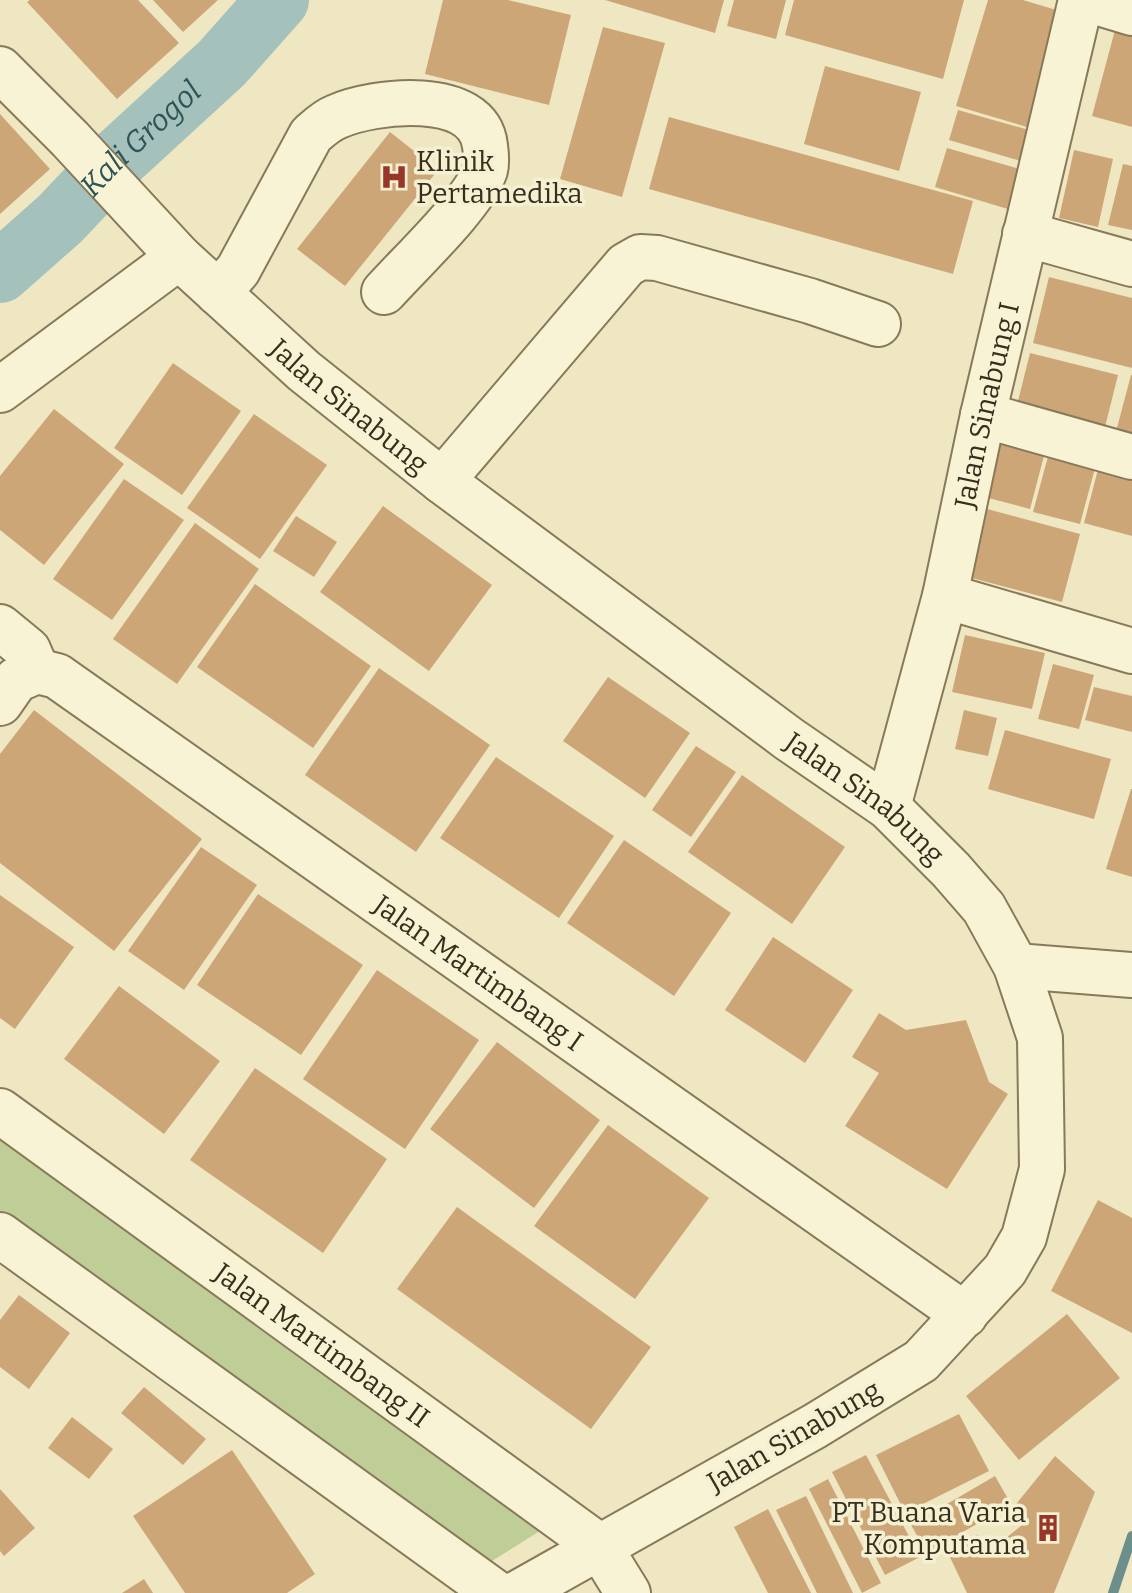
<svg xmlns="http://www.w3.org/2000/svg" width="1132" height="1593" font-family="Bitter,serif">
  <style>
    .green { fill: #bfcd96 }
    .lines { fill: none; stroke-linecap: round; stroke-linejoin: round }
    .stream { stroke: #6c8f8b; stroke-width: 10 }
    .river { stroke: #a5c1bc; stroke-width: 62 }
    .building { fill: #cda678 }
    .minor-casing { stroke: #887959; stroke-width: 48 }
    .minor { stroke: #f9f3d6; stroke-width: 44 }
    .labels { text-anchor: middle; dominant-baseline: central; stroke-width: 7; stroke-linejoin: round; paint-order: stroke }
    .poi-label { font-size: 28px; fill: #382e1e; stroke: #f6f0d2; text-anchor: start }
    .street-label { font-size: 28px; fill: #382e1e; stroke: #f6f0d2 }
    .water-label { font-size: 30px; font-style: italic; fill: #2d5558; stroke: #f6f0d2 }
  </style>
  <rect width="100%" height="100%" fill="#eee7c2"/>
  <path class="green" d="M0,1132L543,1529L484,1566L0,1218Z"/>
  <g class="lines">
    <path class="stream" d="M1113,1593L1132,1536"/>
    <path class="river" id="s1" d="M0,272L60,219L113,163L222,63L278,0"/>
  </g>
  <path class="building" d="M30,0H138L179,43L117,99L27,2Z
    M153,0H218L183,32Z
    M443,0H508L571,15L549,105L425,74Z
    M605,0H724L715,33Z
    M734,0H786L776,39L727,26Z
    M794,0H964L943,79L785,35Z
    M988,0H1023L1073,15L1037,130L956,106Z
    M603,27L665,43L622,197L560,179Z
    M1115,30L1132,34V127L1092,116Z
    M825,66L921,92L899,171L804,144Z
    M958,110L1036,132L1027,163L949,140Z
    M0,114L50,169L0,214Z
    M669,117L973,201L953,274L649,189Z
    M390,132L438,170L345,286L297,249Z
    M947,148L1023,170L1011,210L935,187Z
    M1074,150L1113,159L1098,227L1059,218Z
    M1123,164L1132,166V230L1108,225Z
    M1049,277L1132,298V368L1033,343Z
    M1030,353L1118,375L1103,435L1015,413Z
    M173,363L241,411L182,495L114,448Z
    M1131,375H1132V444L1114,439Z
    M54,409L124,464L44,565L0,530V476Z
    M254,414L327,465L260,559L187,508Z
    M1001,424L1049,437L1030,509L981,496Z
    M1050,449L1097,461L1080,524L1033,512Z
    M1102,454L1132,462V536L1084,523Z
    M124,479L184,520L112,620L53,579Z
    M383,506L492,585L429,671L320,592Z
    M987,509L1080,534L1062,602L968,577Z
    M296,516L337,542L314,577L273,551Z
    M195,523L259,569L177,684L113,639Z
    M255,584L371,666L313,748L197,667Z
    M965,635L1045,653L1032,709L952,692Z
    M1053,664L1094,675L1079,729L1038,719Z
    M379,668L490,745L416,852L305,775Z
    M608,677L690,733L645,798L563,741Z
    M1094,687L1132,696V732L1085,720Z
    M34,710L202,839L114,951L0,863V754Z
    M964,710L997,718L988,756L955,749Z
    M1005,730L1111,759L1094,819L988,789Z
    M696,746L736,772L691,837L652,810Z
    M496,757L614,836L559,918L440,838Z
    M742,775L845,847L792,924L688,852Z
    M1131,789H1132V877L1106,869Z
    M624,840L731,913L674,996L567,923Z
    M201,847L257,885L184,990L128,951Z
    M258,894L363,965L301,1055L197,985Z
    M0,895L74,947L15,1029L0,1018Z
    M773,937L853,990L805,1063L725,1010Z
    M377,970L479,1040L405,1149L303,1079Z
    M119,986L220,1061L164,1134L64,1059Z
    M879,1013L906,1030L966,1020L989,1082L1008,1094L947,1189L845,1126L879,1073L852,1057Z
    M497,1042L600,1120L534,1208L430,1129Z
    M255,1068L387,1159L323,1253L190,1160Z
    M608,1125L709,1198L635,1299L534,1226Z
    M1098,1200L1132,1218V1333L1051,1291Z
    M457,1207L651,1347L591,1429L397,1289Z
    M19,1295L70,1333L29,1389L0,1367V1320Z
    M1067,1314L1120,1378L1019,1460L966,1396Z
    M144,1387L206,1439L183,1465L121,1413Z
    M959,1414L989,1471L905,1513L876,1455Z
    M72,1417L113,1449L89,1479L48,1448Z
    M232,1450L315,1574L287,1593H185L133,1516Z
    M866,1455L920,1557L885,1575L832,1472Z
    M1055,1456L1095,1492L1054,1593H967L947,1551L977,1535L995,1547L1027,1521L1013,1508Z
    M995,1476L1011,1504L927,1553L911,1525Z
    M828,1479L881,1583L862,1593L809,1489Z
    M0,1489L35,1528L4,1556L0,1551Z
    M806,1496L853,1593H817L776,1510Z
    M768,1509L811,1593H768L734,1527Z
    M144,1579L153,1593H122Z"/>
  <g class="lines">
    <g class="minor-casing">
      <g id="minor">
        <path d="M1089,0L1132,13"/>
        <path id="s2" d="M0,69L70,139L179,257L304,371L442,481L789,739L888,807L951,870L984,908L1016,966L1040,1038L1042,1169L1024,1237L1005,1270L921,1361L815,1426L518,1593"/>
        <path d="M1025,234L1132,264"/>
        <path d="M218,293L238,270L311,135C319,128 326,121 336,117C373,100 479,88 485,146C486,153 487,163 485,170C474,203 410,263 384,292"/>
        <path d="M0,390L179,257"/>
        <path d="M983,415L1132,457"/>
        <path d="M442,481L626,265L640,257L657,258L810,301L878,324"/>
        <path d="M945,596L1132,651"/>
        <path d="M0,627L28,650L37,671"/>
        <path id="s3" d="M37,671L57,676L965,1315"/>
        <path d="M0,703L16,680L37,671"/>
        <path id="s4" d="M888,807L945,596L983,415L1081,0"/>
        <path d="M1016,966L1132,975"/>
        <path id="s5" d="M0,1111L599,1546L628,1593"/>
        <path d="M0,1235L496,1593"/>
      </g>
    </g>
    <use href="#minor" class="minor"/>
  </g>
  <defs>
    <g id="hospital-bare" transform="scale(2.16)"><path d="M-5-5h3v3.5h4V-5h3V5h-3V1.5h-4V5h-3Z" fill="#983629" stroke="#f6f0d2" stroke-width="2.5" paint-order="stroke"/></g>
    <g id="building-bare" transform="scale(2.16)"><path d="M-4-6H4V6H1V3H-1V6H-4ZM-2.5-4.3h1.7v1.8h-1.7ZM.8-4.3h1.7v1.8H.8ZM-2.5-1h1.7V.8h-1.7ZM.8-1h1.7V.8H.8Z" fill="#983629" stroke="#f6f0d2" stroke-width="2.5" paint-order="stroke"/></g>
  </defs>
  <g fill-rule="evenodd">
    <use href="#hospital-bare" x="394" y="177"/>
    <use href="#building-bare" x="1048" y="1528"/>
  </g>
  <g class="labels">
    <g class="poi-label">
      <text x="416" y="161">Klinik<tspan x="416" dy="32">Pertamedika</tspan></text>
      <text x="1026" y="1512" text-anchor="end">PT Buana Varia<tspan x="1026" dy="32">Komputama</tspan></text>
    </g>
    <g class="street-label">
      <text stroke="none"><textPath href="#s4" startOffset="414">Jalan Sinabung I</textPath></text>
      <text stroke="none"><textPath href="#s2" startOffset="486">Jalan Sinabung</textPath></text>
      <text stroke="none"><textPath href="#s2" startOffset="1134">Jalan Sinabung</textPath></text>
      <text stroke="none"><textPath href="#s3" startOffset="536">Jalan Martimbang I</textPath></text>
      <text stroke="none"><textPath href="#s5" startOffset="398">Jalan Martimbang II</textPath></text>
      <text transform="translate(794 1436) rotate(-30)">Jalan Sinabung</text>
    </g>
    <g class="water-label">
      <text stroke="none"><textPath href="#s1" startOffset="194">Kali Grogol</textPath></text>
    </g>
  </g>
</svg>
